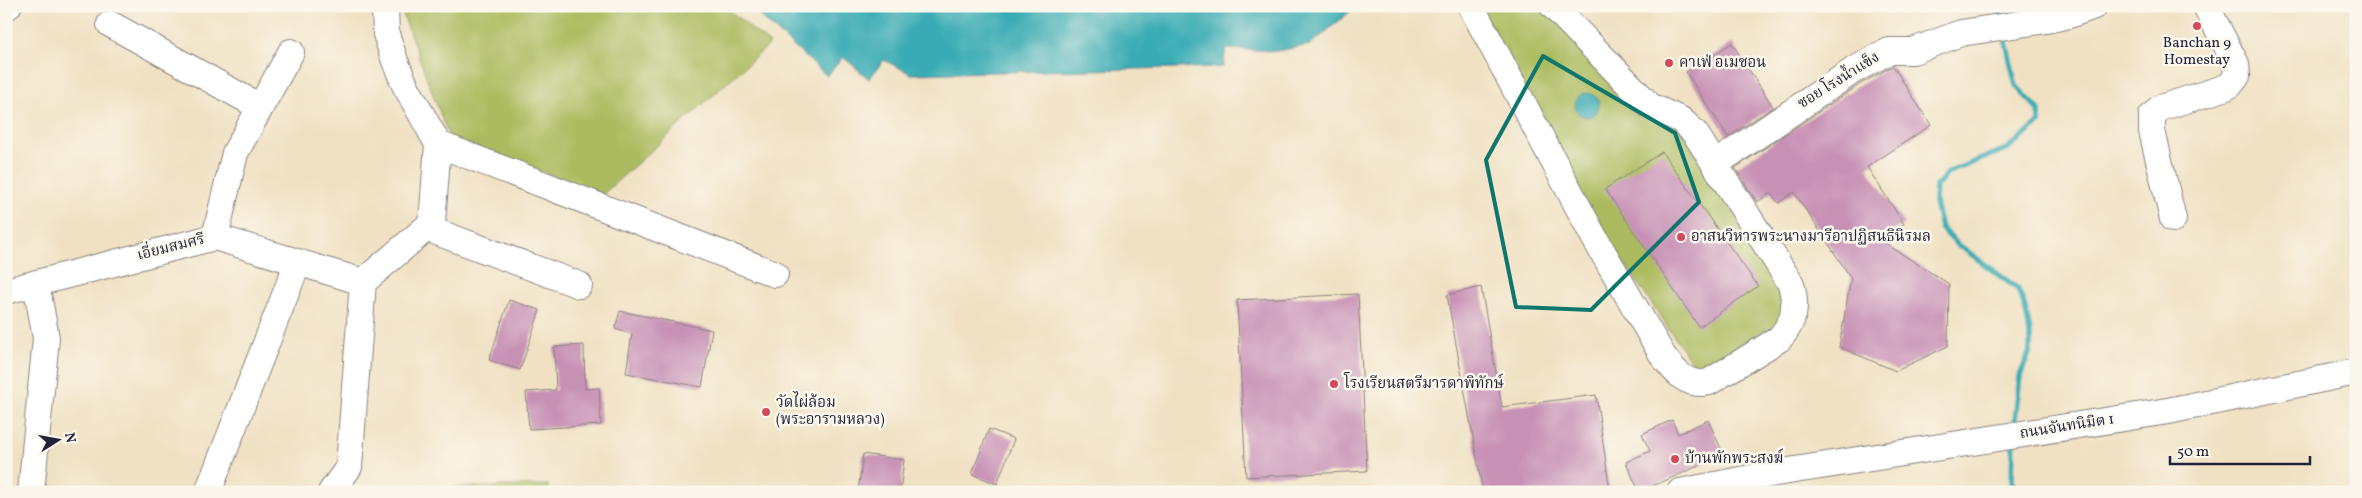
<svg xmlns="http://www.w3.org/2000/svg" width="2362" height="498" font-family="Vollkorn,'Noto Serif Thai',serif">
  <style>
    .green { fill: #acbb5e; stroke: #676e4c }
    .water { fill: #39abb4; stroke: #2e6678 }
    .lines { fill: none; stroke-linecap: round; stroke-linejoin: round }
    .stream { stroke: #39abb4; stroke-width: 5.5 }
    .building { fill: #c791b6 }
    .minor-casing { stroke: #89827f; stroke-width: 28 }
    .minor { stroke: #fff; stroke-width: 26 }
    .marked { fill: none; stroke: #0f766e; stroke-width: 4; stroke-linejoin: round }
    .poi-dot { fill: #d1495b; stroke: #fbf7ec; stroke-width: 2 }
    .labels { text-anchor: middle; dominant-baseline: central; stroke-width: 5; stroke-linejoin: round; paint-order: stroke }
    .poi-label { font-size: 15px; fill: #22223b; stroke: #fbf7ec; text-anchor: start }
    .street-label { font-size: 15px; fill: #22223b; stroke: #fbf7ec }
  </style>
  <rect width="100%" height="100%" fill="#fbf7ec"/>
  <filter id="ink" filterUnits="userSpaceOnUse"><feTurbulence type="fractalNoise" baseFrequency=".02" numOctaves="2"/><feDisplacementMap in="SourceGraphic" scale="10" xChannelSelector="R" yChannelSelector="G"/><feConvolveMatrix kernelMatrix="1 2 1 2 8 2 1 2 1" color-interpolation-filters="sRGB"/></filter>
  <filter id="wash" filterUnits="userSpaceOnUse"><feTurbulence type="fractalNoise" baseFrequency=".0096" numOctaves="4" result="noise"/><feDisplacementMap in="SourceGraphic" scale="20" xChannelSelector="R" yChannelSelector="G"/><feGaussianBlur stdDeviation="1.12" result="paint"/><feColorMatrix in="noise" values="0 0 0 0 0 0 0 0 0 0 0 0 0 0 0 0 0 1.4 0 .05"/><feComposite in="paint" operator="in"/></filter>
  <g filter="url(#wash)">
    <rect width="100%" height="100%" fill="#f0e1c3"/>
    <path class="green" d="M406,6H724L770,44L603,194L449,137L403,15Z
      M1477,6H1544L1681,129L1783,283V319L1700,375L1579,197Z
      M548,485V492H428V488Z"/>
    <path class="water" d="M748,6H1357L1310,45L1277,51L1226,49L1223,67L911,74L884,60L869,79L843,57L827,76Z
      M1575 105a12 12 0 1 1 24 0a12 12 0 1 1-24 0Z"/>
    <g class="lines">
      <path class="stream" d="M1999,6L2002,21
        M2004,33L2016,86L2039,110V123L2009,148L1949,172L1936,186L1935,202L1941,228L1956,243L2018,289L2025,307L2030,332V351L2020,376L2014,428
        M2013,443L2012,483L2016,492"/>
    </g>
    <g id="blocks">
      <path class="building" d="M1732,43L1773,107L1728,137L1686,72Z
        M1893,66L1931,125L1867,167L1904,224L1880,240L1949,284L1948,346L1896,371L1839,347L1851,278L1794,192L1778,203L1771,193L1757,202L1735,168L1862,83Z
        M1662,152L1758,286L1699,327L1605,189Z
        M1481,287L1502,407L1596,395L1610,491L1483,492L1447,295Z
        M1358,294L1367,471L1246,477L1237,300Z
        M509,300L540,310L520,370L489,360Z
        M620,311L712,330L702,387L626,373L632,334L615,329Z
        M584,345L585,389L599,388L601,425L529,429L526,392L556,390L554,347Z
        M1672,420L1678,434L1708,420L1724,455L1639,492L1626,462L1650,451L1642,434Z
        M989,429L1014,439L997,484L972,474Z
        M863,454L904,460L900,492H858Z"/>
    </g>
  </g>
  <g filter="url(#ink)">
    <use href="#blocks" fill-opacity="0" stroke="#89827f" stroke-width="1"/>
    <g class="lines">
      <g class="minor-casing">
        <path id="minor" d="M1471,6L1594,237L1663,356C1675,372 1687,387 1709,382L1779,339C1795,322 1797,306 1791,284L1695,133L1681,120L1650,106L1553,6
          M6,7L8,6
          M110,24L260,107
          M438,144L775,274
          M1715,164L1854,70L1889,51H1913L1961,33L2046,20L2069,15L2094,6
          M2173,219L2152,131V116L2160,108L2224,88L2230,85L2237,76L2236,64L2206,6
          M426,228L579,285
          M215,237L235,153L291,52
          M6,291L215,237L363,282
          M31,492L46,338L36,283
          M208,492L298,262
          M331,492L349,467L363,282L432,223L438,144L405,85L395,61L386,34L385,6
          M1680,492L1776,473L2168,411L2356,372"/>
      </g>
      <use href="#minor" class="minor"/>
    </g>
  </g>
  <path class="marked" d="M1543,56L1675,133L1699,202L1591,310L1516,307L1486,160Z"/>
  <g class="poi-dot">
    <circle cx="2197" cy="26" r="5"/>
    <circle cx="1669" cy="63" r="5"/>
    <circle cx="1681" cy="237" r="5"/>
    <circle cx="1334" cy="384" r="5"/>
    <circle cx="766" cy="412" r="5"/>
    <circle cx="1675" cy="459" r="5"/>
  </g>
  <g class="labels">
    <g class="poi-label">
      <text x="2197" y="43" text-anchor="middle">Banchan 9<tspan x="2197" dy="17">Homestay</tspan></text>
      <text x="1679" y="63">คาเฟ่ อเมซอน</text>
      <text x="1691" y="237">อาสนวิหารพระนางมารีอาปฏิสนธินิรมล</text>
      <text x="1344" y="384">โรงเรียนสตรีมารดาพิทักษ์</text>
      <text x="776" y="403">วัดไผ่ล้อม<tspan x="776" dy="17">(พระอารามหลวง)</tspan></text>
      <text x="1685" y="459">บ้านพักพระสงฆ์</text>
    </g>
    <g class="street-label">
      <text transform="translate(1839 81) rotate(-32)">ซอย โรงน้ำแข็ง</text>
      <text transform="translate(171 248) rotate(-14)">เอี่ยมสมศรี</text>
      <text transform="translate(2067 427) rotate(-9)">ถนนจันทนิมิต 1</text>
    </g>
  </g>
  <rect width="2362" height="498" fill="none" stroke="#fbf7ec" stroke-width="25"/>
  <g transform="translate(58 440) rotate(79)" stroke="#fbf7ec" stroke-width="4" paint-order="stroke">
  <path d="M0-4L9 19L0 12L-9 19Z" fill="#22223b"/>
  <text y="-8" font-size="14" font-weight="bold" text-anchor="middle" fill="#22223b">N</text>
  </g>
  <path d="M2170 456v8h140v-8" fill="none" stroke="#22223b" stroke-width="2.5"/>
  <text x="2177" y="456" font-size="15" fill="#22223b" stroke="#fbf7ec" stroke-width="4" paint-order="stroke">50 m</text>
</svg>
